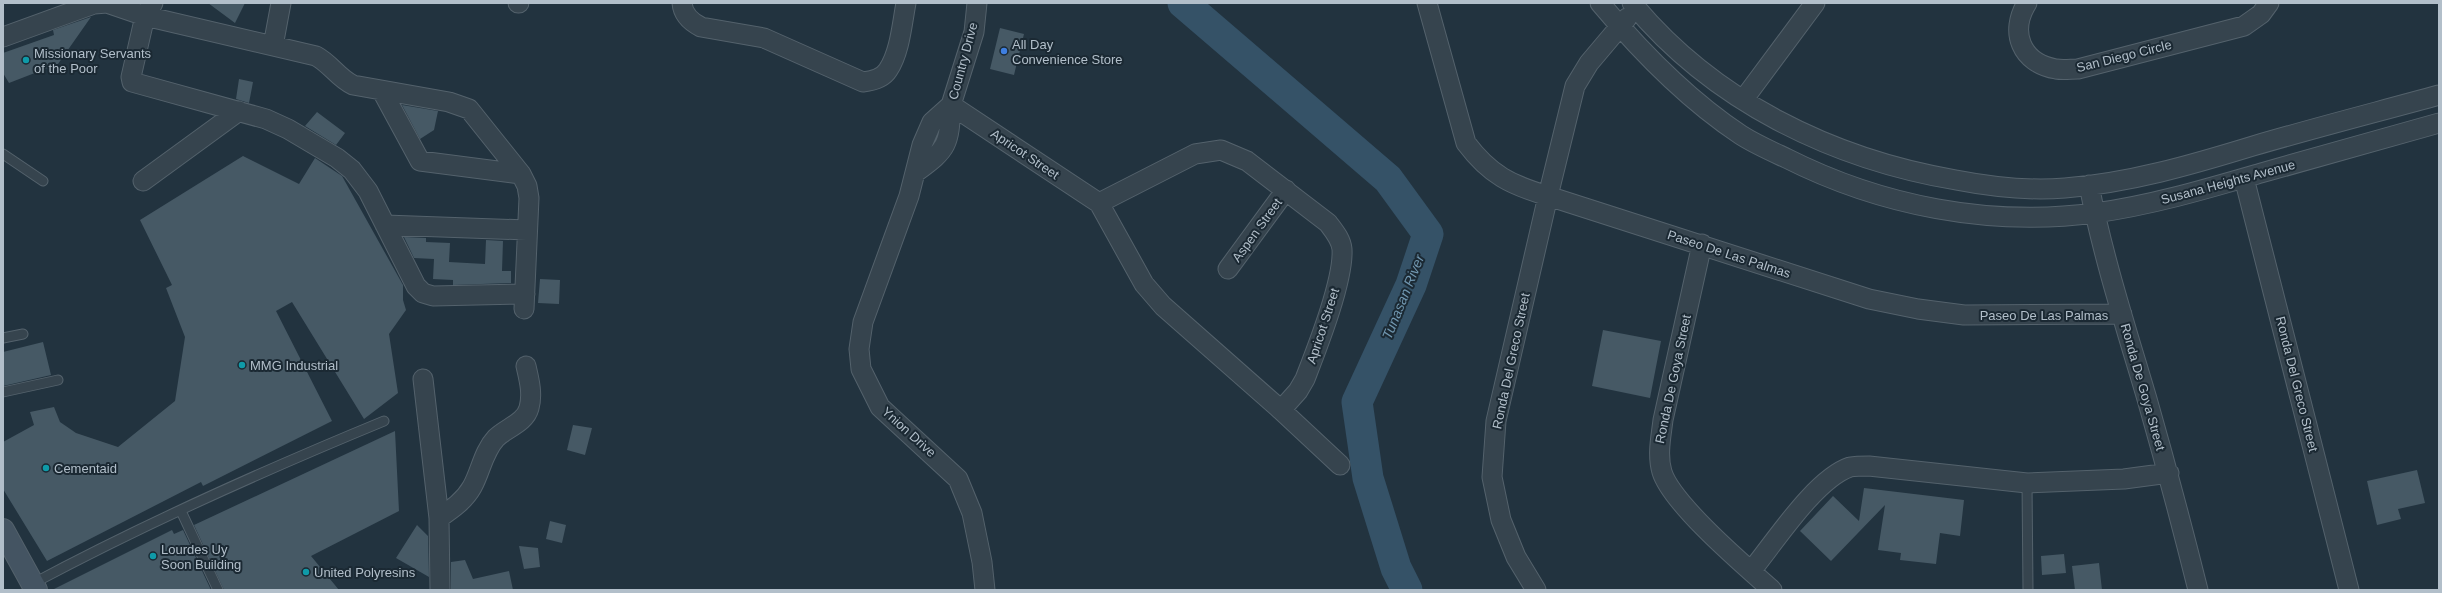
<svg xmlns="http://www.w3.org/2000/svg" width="2442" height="593" font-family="Helvetica,sans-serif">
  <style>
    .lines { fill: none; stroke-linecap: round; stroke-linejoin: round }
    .river { stroke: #355267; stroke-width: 31 }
    .building { fill: #465965 }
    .lane-casing { stroke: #54626c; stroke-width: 11 }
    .street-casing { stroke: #54626c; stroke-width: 21 }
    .secondary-casing { stroke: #54626c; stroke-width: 24 }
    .lane { stroke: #36444e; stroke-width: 9 }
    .street { stroke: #36444e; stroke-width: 19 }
    .secondary { stroke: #445462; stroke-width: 22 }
    .shop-dot { fill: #3f7fe0; stroke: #1b2933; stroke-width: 1.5 }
    .culture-dot { fill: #0f9aa8; stroke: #1b2933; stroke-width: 1.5 }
    .labels { text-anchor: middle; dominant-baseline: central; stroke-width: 4; stroke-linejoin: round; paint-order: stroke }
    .poi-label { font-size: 13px; fill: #b2bfca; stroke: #1b2933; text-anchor: start }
    .street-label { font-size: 13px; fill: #b2bfca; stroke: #1b2933 }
    .water-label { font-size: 14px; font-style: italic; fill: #7096af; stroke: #1b2933 }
  </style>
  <rect width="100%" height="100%" fill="#22333f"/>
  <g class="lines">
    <path class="river" d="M1183,3L1388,179L1428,234L1411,285L1357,402L1368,478L1396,568L1407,590"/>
  </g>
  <path class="building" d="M208,3H245L235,23Z
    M91,17L58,64L9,83L3,73V53L54,35L53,30Z
    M1000,28L1024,34L1014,75L990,69Z
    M239,79L253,82L249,103L236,99Z
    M402,105L438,111L434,130L420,139Z
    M317,112L345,133L336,145L305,126Z
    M243,156L299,184L315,158L342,176L403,285V300L406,310L389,334L398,393L364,419L292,302L276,311L332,421L203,486L201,482L47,561L3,489V442L34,425L30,412L54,407L60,422L76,433L118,447L175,401L185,337L166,288L172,285L140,220Z
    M404,237L426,238V242L450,243L449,262L485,264L486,240L503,241L502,271H511V283L453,285V280L433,279L434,259L414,258Z
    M540,279L560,280L559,304L538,303Z
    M1603,330L1661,341L1650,398L1592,386Z
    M43,342L51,375L3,386V352Z
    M573,425L592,428L585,455L567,450Z
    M395,431L399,511L311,556L339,590H224L194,525Z
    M2417,470L2425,503L2398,509L2401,519L2377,525L2367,481Z
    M1864,488L1964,500L1960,536L1940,533L1936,564L1900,560L1901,553L1878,550L1885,505L1831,561L1800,531L1833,496L1859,521Z
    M550,521L566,525L562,543L546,539Z
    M417,525L428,536L429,577L396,558Z
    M172,530L174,534L183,530L211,590H52Z
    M519,546L538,548L540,567L524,569Z
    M2064,554L2066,573L2042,575L2041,556Z
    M465,560L473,579L509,571L513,590H451V562Z
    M2099,563L2102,590H2075L2072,566Z"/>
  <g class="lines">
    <g class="lane-casing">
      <path id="lane" d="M3,154L43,181
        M3,338L23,334
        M3,392L58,380
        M2027,483L2028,590
        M181,511L218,590
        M32,584C146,523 265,470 384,421"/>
    </g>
    <g class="street-casing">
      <path id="street" d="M153,3L145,16L131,77L132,82L266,119L288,129L337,158L352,170L368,191L416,286L423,293L433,296L525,294
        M518,3H519
        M682,3C683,15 691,22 701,27L764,38L863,82C872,81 883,78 888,70C900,52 902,24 906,3
        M977,3L974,32L951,105L932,122L922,145L909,196L863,322L859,349L861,369L880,407L958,479L972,513L982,562L985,590
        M1427,3L1466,143C1490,175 1511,185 1548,196L1496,421L1492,477L1501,520L1516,557L1536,590
        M1600,3C1641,52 1688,100 1741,135C1755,144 1771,151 1786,158C1881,206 1990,227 2095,213C2152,205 2206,189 2261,173C2321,156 2380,139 2439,123
        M1632,3C1713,101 1832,159 1956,180C1992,187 2028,191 2065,188C2129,183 2191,165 2253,146C2314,128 2377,112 2439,95
        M2027,3C2009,32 2021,63 2056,69C2063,70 2071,69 2078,69L2244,26L2261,14L2269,3
        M1627,18L1589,63L1575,86L1548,196L1869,299L1918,309L1964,315L2122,314
        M3,37L94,4L107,3L145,16L316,56C331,64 338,78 353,85L449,102L469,109L521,174L527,186L529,198L524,309
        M273,46L281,3
        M382,91L420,161L521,174
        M1743,100L1815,3
        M951,105L1099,203L1144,284L1163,306L1281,410L1298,391L1305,379C1317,348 1344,280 1342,249C1341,239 1334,231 1328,223L1247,161L1221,150L1195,154L1099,203
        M916,172C948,149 949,145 951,105
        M2244,178L2349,590
        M143,181L239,111
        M2089,185C2103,257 2126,328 2147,399C2165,462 2182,526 2198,590
        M385,225L527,230
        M1702,244L1663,420C1661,437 1657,455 1662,472C1672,504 1745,566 1772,590
        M1228,269L1286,190
        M423,379L439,518C452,509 464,501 472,487C481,471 483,452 496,438C506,428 525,423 529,408C533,394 529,379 526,366
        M1281,410L1340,465
        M439,518L440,590
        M1751,571C1775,542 1815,479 1850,467C1856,466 1863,466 1869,466L2027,483L2124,479L2169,473"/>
    </g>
    <g class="secondary-casing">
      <path id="secondary" d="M3,530L36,590"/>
    </g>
    <use href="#lane" class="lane"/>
    <use href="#street" class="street"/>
    <use href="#secondary" class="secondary"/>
  </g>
  <circle class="shop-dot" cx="1004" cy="51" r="4"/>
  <g class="culture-dot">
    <circle cx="26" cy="60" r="4"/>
    <circle cx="242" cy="365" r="4"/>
    <circle cx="46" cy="468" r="4"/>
    <circle cx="153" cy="556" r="4"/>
    <circle cx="306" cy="572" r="4"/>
  </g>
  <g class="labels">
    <g class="poi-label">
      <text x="1012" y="44">All Day<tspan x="1012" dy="15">Convenience Store</tspan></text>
      <text x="34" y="53">Missionary Servants<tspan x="34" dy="15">of the Poor</tspan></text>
      <text x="250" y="365">MMG Industrial</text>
      <text x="54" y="468">Cementaid</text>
      <text x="161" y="549">Lourdes Uy<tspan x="161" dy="15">Soon Building</tspan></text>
      <text x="314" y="572">United Polyresins</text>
    </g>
    <g class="street-label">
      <text transform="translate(2124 56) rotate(-14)">San Diego Circle</text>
      <text transform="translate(963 61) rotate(-75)">Country Drive</text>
      <text transform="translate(1025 154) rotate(34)">Apricot Street</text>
      <text transform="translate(2228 182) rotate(-15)">Susana Heights Avenue</text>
      <text transform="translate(1257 230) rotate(-54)">Aspen Street</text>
      <text transform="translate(1729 254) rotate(18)">Paseo De Las Palmas</text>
      <text x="2044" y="315">Paseo De Las Palmas</text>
      <text transform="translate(1323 326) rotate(-72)">Apricot Street</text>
      <text transform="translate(1511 361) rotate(-78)">Ronda Del Greco Street</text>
      <text transform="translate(1673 379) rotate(-78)">Ronda De Goya Street</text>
      <text transform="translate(2297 384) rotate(76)">Ronda Del Greco Street</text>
      <text transform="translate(2143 387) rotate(74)">Ronda De Goya Street</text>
      <text transform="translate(909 432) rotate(42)">Ynion Drive</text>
    </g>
    <g class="water-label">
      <text transform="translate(1403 297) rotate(-68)">Tunasan River</text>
    </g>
  </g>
  <rect width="2442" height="593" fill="none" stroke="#b2bfca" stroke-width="8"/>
</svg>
